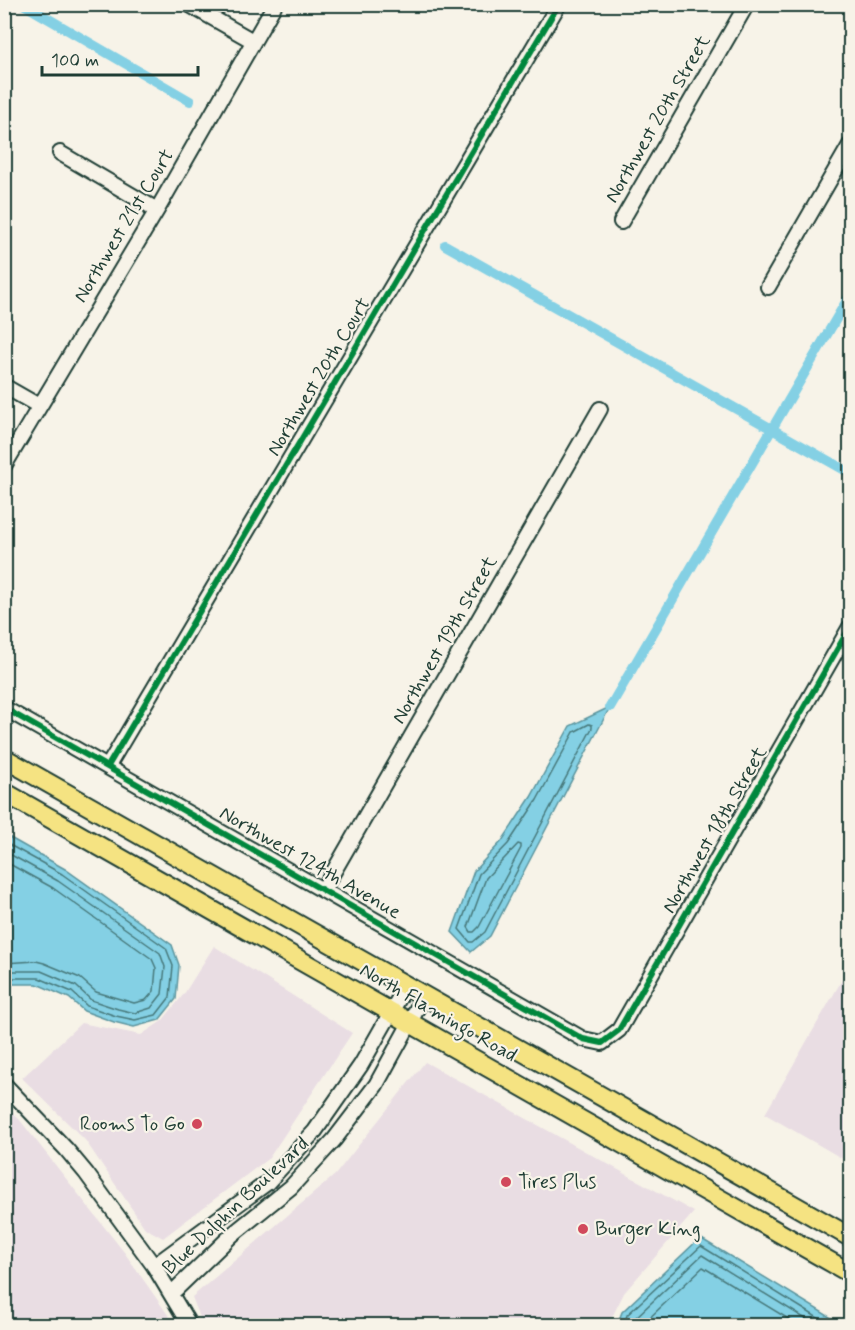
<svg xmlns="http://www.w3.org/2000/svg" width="855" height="1330" font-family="Mynerve,sans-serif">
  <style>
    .built { fill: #e9dde3 }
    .water { fill: #84d0e4; stroke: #5c959e; stroke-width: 1.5 }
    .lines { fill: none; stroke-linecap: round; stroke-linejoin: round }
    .shore { stroke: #47787a; stroke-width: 1.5 }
    .canal { stroke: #84d0e4; stroke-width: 10 }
    .minor-casing { stroke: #1f3d34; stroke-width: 18 }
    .highway-casing { stroke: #1f3d34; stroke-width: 22 }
    .minor { stroke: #f7f3e8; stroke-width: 14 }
    .highway { stroke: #f5e382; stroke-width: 18 }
    .cycleway-casing { stroke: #f7f3e8; stroke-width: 10 }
    .cycleway { stroke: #00873e; stroke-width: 6 }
    .poi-dot { fill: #d1495b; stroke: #f7f3e8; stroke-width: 2 }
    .labels { text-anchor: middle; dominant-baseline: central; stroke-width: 4.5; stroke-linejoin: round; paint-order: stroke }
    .street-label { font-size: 20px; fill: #1f3d34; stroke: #f7f3e8 }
    .poi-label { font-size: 20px; fill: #1f3d34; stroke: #f7f3e8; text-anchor: start }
  </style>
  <rect width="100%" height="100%" fill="#f7f3e8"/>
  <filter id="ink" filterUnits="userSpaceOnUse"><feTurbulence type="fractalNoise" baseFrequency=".0167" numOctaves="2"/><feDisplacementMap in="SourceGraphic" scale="12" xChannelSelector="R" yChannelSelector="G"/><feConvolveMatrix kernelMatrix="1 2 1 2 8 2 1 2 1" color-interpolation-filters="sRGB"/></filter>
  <g filter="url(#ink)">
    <path class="built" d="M214,946L352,1033L269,1158L163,1238L145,1228L85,1140L22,1078L81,1023L141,1035L162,1021L184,994Z
      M850,966V1163L765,1114Z
      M425,1062L694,1212L624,1293L608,1325H203L192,1297L335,1175Z
      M5,1105L19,1119L124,1252L175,1325H5Z"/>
    <path class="water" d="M610,707L490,936L471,952L452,932L474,871L502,841L531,797L570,726Z
      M5,835L65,869L172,945L179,965L176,999L159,1020L134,1027L114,1022L84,1011L69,998L37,984H12L5,986Z
      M700,1238L843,1325H617L622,1312Z"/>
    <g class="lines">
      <path class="shore" d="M589,724L592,725V728L485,932L473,942H470L459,929L479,874L508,844L537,800L574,732Z
        M4,842L62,874L166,948L173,966L170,997L156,1015L135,1020L116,1016L87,1006L72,992L39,978H12L4,980
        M518,844L521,845V848L479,927L474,932H471L468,927L486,878Z
        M4,851L58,881L160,953L165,967L162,994L151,1008L135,1013L118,1009L91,1000L76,986L41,971H12L4,972
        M4,861L53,888L152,959L156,968L154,991L146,1000L134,1003L96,992L80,978L44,963L36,961L4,963
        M624,1326L627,1315L701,1246L831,1326
        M632,1326L634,1319L702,1255L817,1326
        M641,1326L703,1267L800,1326"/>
      <path class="canal" d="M23,4L190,101
        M445,245L850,473
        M610,707C691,570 769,432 850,295"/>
      <g class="minor-casing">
        <path id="minor" d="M188,4L253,41
          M60,153L157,210
          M621,222L747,4
          M768,287L850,145
          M4,386L39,406
          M4,466L157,210L275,4
          M4,708L583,1039L602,1043L619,1030L850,627
          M108,766L559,4
          M323,890L600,409
          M4,1084L66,1149L86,1173L154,1266L190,1326
          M154,1266L268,1182L315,1131L361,1065L406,986
          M172,1293L233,1234L291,1187L334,1140L376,1085L410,1023L423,996"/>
      </g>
      <g class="highway-casing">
        <path id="highway" d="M4,758L850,1237
          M4,792L850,1273"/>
      </g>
      <use href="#minor" class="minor"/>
      <use href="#highway" class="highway"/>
      <g class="cycleway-casing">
        <path id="cycleway" d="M4,708L583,1039L602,1043L619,1030L850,627
          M108,766L559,4"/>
      </g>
      <use href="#cycleway" class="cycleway"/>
    </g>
  </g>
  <g class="poi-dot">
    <circle cx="197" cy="1124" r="6"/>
    <circle cx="506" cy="1182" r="6"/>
    <circle cx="583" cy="1229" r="6"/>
  </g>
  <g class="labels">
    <g class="street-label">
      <text transform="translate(658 119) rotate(-60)">Northwest 20th Street</text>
      <text transform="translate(124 226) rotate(-59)">Northwest 21st Court</text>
      <text transform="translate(319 377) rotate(-59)">Northwest 20th Court</text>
      <text transform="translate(445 640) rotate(-60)">Northwest 19th Street</text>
      <text transform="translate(715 830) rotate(-60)">Northwest 18th Street</text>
      <text transform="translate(310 863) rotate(30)">Northwest 124th Avenue</text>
      <text transform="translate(438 1013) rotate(30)">North Flamingo Road</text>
      <text transform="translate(236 1206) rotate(-43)">Blue Dolphin Boulevard</text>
    </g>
    <g class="poi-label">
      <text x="185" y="1124" text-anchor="end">Rooms To Go</text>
      <text x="518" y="1182">Tires Plus</text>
      <text x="595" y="1229">Burger King</text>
    </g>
  </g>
  <rect width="855" height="1330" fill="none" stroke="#f7f3e8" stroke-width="24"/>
  <rect x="12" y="12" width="831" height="1306" fill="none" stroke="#1f3d34" stroke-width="2" filter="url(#ink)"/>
  <path d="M42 66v9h156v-9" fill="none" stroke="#1f3d34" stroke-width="3"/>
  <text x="51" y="66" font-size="18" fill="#1f3d34" stroke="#f7f3e8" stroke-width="4.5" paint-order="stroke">100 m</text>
</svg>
